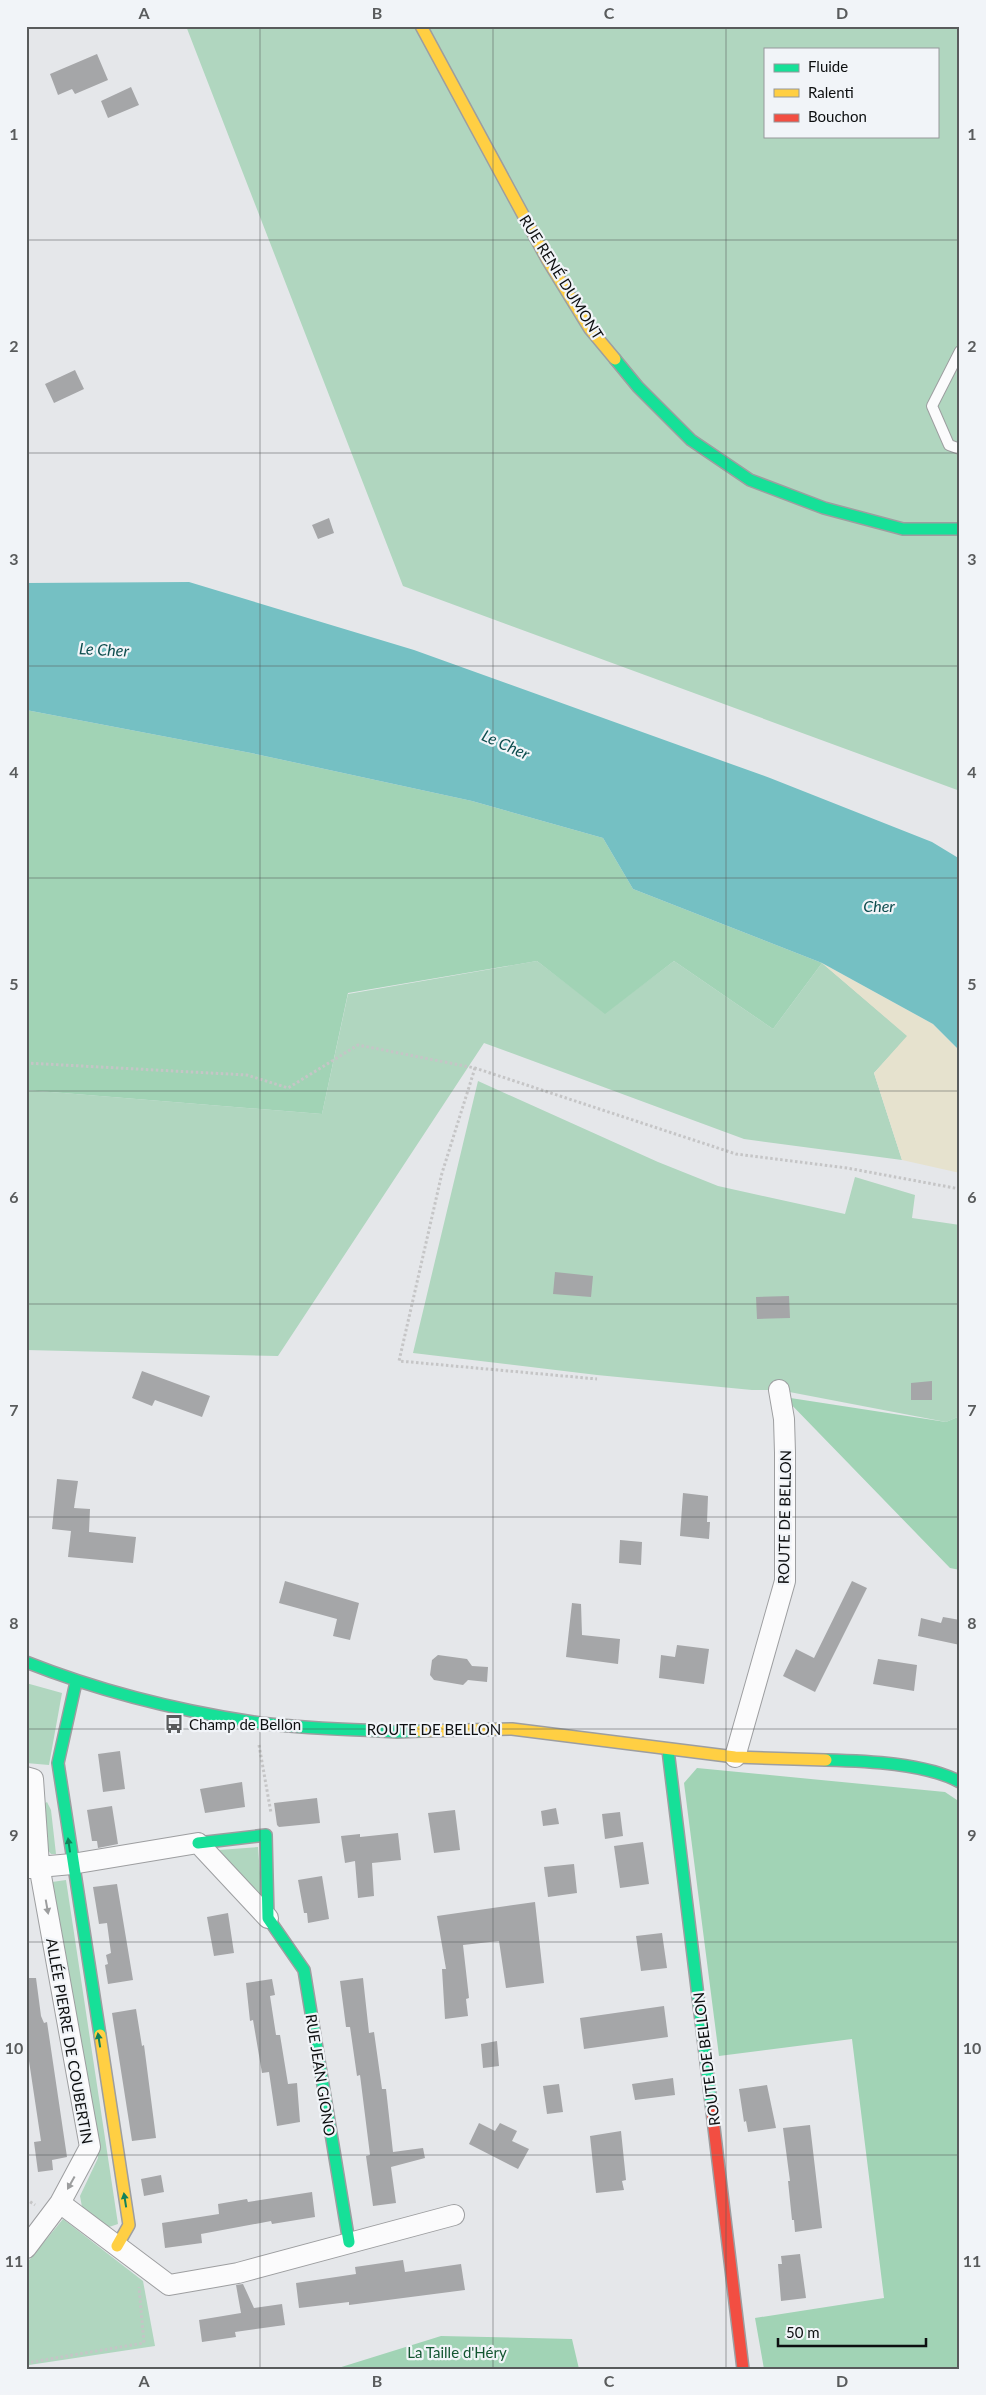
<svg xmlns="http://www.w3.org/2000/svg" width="986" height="2395" font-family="Lato,sans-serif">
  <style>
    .green { fill: #b0d6bf; fill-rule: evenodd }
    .forest { fill: #a1d3b5 }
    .sand { fill: #e6e2ce }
    .water { fill: #75c0c3 }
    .building { fill: #a5a6a8 }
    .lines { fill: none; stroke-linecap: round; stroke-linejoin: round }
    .lane-casing { stroke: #9d9ea0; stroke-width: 12 }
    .street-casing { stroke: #9d9ea0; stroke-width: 22 }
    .fast-casing { stroke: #9d9ea0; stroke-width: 14 }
    .slow-casing { stroke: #9d9ea0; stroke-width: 14 }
    .jam-casing { stroke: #9d9ea0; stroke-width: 14 }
    .path { stroke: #c5c5c6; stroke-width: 3; stroke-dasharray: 2.5 2.5; stroke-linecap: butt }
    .lane { stroke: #fbfbfc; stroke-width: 10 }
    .street { stroke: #fbfbfc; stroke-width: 20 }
    .fast { stroke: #16e098; stroke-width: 11 }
    .slow { stroke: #ffcf43; stroke-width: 11 }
    .jam { stroke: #f24e42; stroke-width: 11 }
    .oneway { fill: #12825b }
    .oneway2 { fill: #9c9d9e }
    .grid { fill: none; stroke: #595b5c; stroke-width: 1; stroke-opacity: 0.55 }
    .labels { text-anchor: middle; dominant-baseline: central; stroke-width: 4.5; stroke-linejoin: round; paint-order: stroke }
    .street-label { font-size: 15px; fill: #0d0f10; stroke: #f1f4f8 }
    .poi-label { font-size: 15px; fill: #0d0f10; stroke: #f1f4f8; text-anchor: start }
    .park-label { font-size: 15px; fill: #135631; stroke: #f1f4f8 }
    .water-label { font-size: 16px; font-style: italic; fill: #0d4d4e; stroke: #f1f4f8 }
    .neatline { fill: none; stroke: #595b5c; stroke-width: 2 }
    .grid-label { font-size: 16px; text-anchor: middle; font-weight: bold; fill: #595b5c }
  </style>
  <rect width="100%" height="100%" fill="#e5e7ea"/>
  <path class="green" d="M186,26H960V791L403,586ZM765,49H937V136H765Z
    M537,961L605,1013L674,961L773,1029L822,963L908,1036L874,1073L902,1160L744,1139L484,1043L278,1356L26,1350V1090L322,1114L348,994Z
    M478,1081L658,1162L718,1186L845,1214L855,1177L915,1195L912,1218L960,1225V1416L946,1422L779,1390H752L597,1375L413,1353Z
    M26,1683L62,1693L49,1765L26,1763Z
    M47,1802L51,1810L56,1854H51L46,1848L41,1806Z
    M258,1847L262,1900L219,1850Z
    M66,1880L118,2224L109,2227L82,2207L80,2196L98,2158L52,1882Z
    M63,2219L143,2281L155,2346L29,2365L26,2358V2264Z"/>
  <path class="forest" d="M26,710L251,753L472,801L603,838L633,889L822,963L773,1029L674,961L605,1014L537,961L348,993L322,1114L26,1090Z
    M784,1397L946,1422L960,1416V1570L950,1568Z
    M697,1768L945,1792L960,1802V2369H764L755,2318L884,2298L852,2039L719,2056L684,1783Z
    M441,2336L572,2339L579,2369H335Z"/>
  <path class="sand" d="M822,963L933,1024L960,1051V1173L902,1160L874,1073L907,1036Z"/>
  <path class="water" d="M189,582L414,650L770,778L932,842L960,859V1051L933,1024L822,963L633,889L603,838L472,801L251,753L26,710V583Z"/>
  <path class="building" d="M97,54L108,80L75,94L72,89L58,95L50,74Z
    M131,87L139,105L108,118L101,101Z
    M75,370L84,389L54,403L45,384Z
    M329,518L334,533L318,539L312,525Z
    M555,1272L593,1276L591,1297L553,1294Z
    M789,1296L790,1318L757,1319L756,1297Z
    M142,1371L210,1396L202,1417L155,1400L152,1406L132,1398Z
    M932,1381V1400H911V1383Z
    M57,1479L78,1481L74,1508L90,1509L89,1532L136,1537L133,1563L68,1557L71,1531L52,1529Z
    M683,1493L708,1496L707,1522H710L709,1539L680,1536Z
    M620,1540L642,1542L641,1565L619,1563Z
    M285,1581L359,1603L350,1640L333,1636L337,1619L279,1603Z
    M852,1581L867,1588L815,1692L783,1676L796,1649L814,1658Z
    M572,1603L581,1604L582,1635L620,1639L618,1664L566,1657Z
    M943,1617L960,1620V1645L918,1636L921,1618L941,1623Z
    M677,1645L709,1649L704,1684L659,1678L661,1655L675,1657Z
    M438,1655L467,1659L472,1666L488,1667L487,1682L468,1680L463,1685L434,1680L430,1675L432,1660Z
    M878,1659L917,1665L914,1691L873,1684Z
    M120,1751L125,1789L103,1792L98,1754Z
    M242,1782L245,1807L205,1813L200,1789Z
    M317,1798L320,1823L279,1827L277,1825L274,1803Z
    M112,1806L118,1844L98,1848L97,1841H92L87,1810Z
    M556,1808L559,1824L543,1826L541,1811Z
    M455,1810L460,1850L434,1853L428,1813Z
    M620,1812L623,1836L605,1839L602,1814Z
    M398,1833L401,1860L372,1863L374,1896L358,1898L355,1861L345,1863L341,1836L360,1834V1837Z
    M643,1842L649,1884L620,1888L614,1846Z
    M574,1864L577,1893L548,1897L544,1867Z
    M322,1876L329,1919L308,1923L307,1913H304L298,1880Z
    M117,1884L133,1980L108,1984L105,1965L108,1964L106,1955L111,1953L107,1923L99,1924L93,1887Z
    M535,1902L544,1983L506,1988L499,1941L463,1945L469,1998L466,1999L468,2016L445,2019L442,1969H446L437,1916Z
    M228,1913L234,1953L214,1956L207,1917Z
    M662,1933L667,1968L641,1971L636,1936Z
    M26,1978H36L41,2016L44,2023L47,2022L67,2157L52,2160L53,2170L38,2172L34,2142L41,2141L29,2061L26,2062Z
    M363,1978L369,2033L374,2032L382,2089H386L393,2152L423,2148L425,2158L391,2167L396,2203L373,2206L366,2156L370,2155L360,2075L357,2076L350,2027H346L340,1981Z
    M272,1979L275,1995L270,1996L276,2035H280L288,2084L297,2083L300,2122L277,2126L269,2072L262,2073L253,2020L250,2021L246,1983Z
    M664,2006L668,2037L584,2049L580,2018Z
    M136,2009L142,2046L144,2045L156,2138L132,2141L112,2013Z
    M497,2041L499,2066L483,2068L481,2044Z
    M673,2078L675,2095L635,2100L632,2084Z
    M559,2084L563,2112L547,2114L543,2086Z
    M767,2085L776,2128L748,2132L746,2121L744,2122L739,2089Z
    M479,2123L495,2131L500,2123L517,2131L512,2141L529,2149L518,2169L469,2144Z
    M810,2125L822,2228L795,2232L794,2220H792L788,2181H790L783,2128Z
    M621,2131L626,2180L622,2181L624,2190L596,2193L590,2136Z
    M161,2175L164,2192L144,2196L141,2179Z
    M312,2192L315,2217L272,2224L271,2221L201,2234L202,2243L165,2248L162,2223L219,2214L218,2204L247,2199L248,2202Z
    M800,2254L806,2298L781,2301L778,2264H782L781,2256Z
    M403,2260L405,2272L461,2264L465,2290L349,2305V2302L299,2308L296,2283L356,2274L355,2267Z
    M243,2284L254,2308L282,2304L285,2325L235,2332L236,2337L202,2342L199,2320L241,2313L236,2285Z"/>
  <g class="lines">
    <g class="lane-casing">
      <path id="lane" d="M960,351L932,406L949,445L960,449"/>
    </g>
    <g class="street-casing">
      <path id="street" d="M735,1757L785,1581V1453L784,1419L779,1390
        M26,1777L33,1779L39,1865L90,2147L60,2203L26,2248
        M28,1868L72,1864L198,1843L268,1918
        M60,2203L169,2285L238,2273L454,2215"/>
    </g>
    <g class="fast-casing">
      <path id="fast" d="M615,359L638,387L691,440L750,480L824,508L903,529H960
        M26,1662C99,1691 175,1710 253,1722C300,1729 349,1729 397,1732L421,1731
        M76,1682L58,1763L100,2035
        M668,1750L712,2111
        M826,1760C866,1761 925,1763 960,1782
        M198,1843L266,1835L268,1918L304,1970L349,2242"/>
    </g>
    <g class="slow-casing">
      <path id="slow" d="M421,26L547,259L590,329L615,359
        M421,1731L512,1729L735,1757L826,1760
        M100,2035L129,2225L117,2246"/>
    </g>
    <g class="jam-casing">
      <path id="jam" d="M712,2111L743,2369"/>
    </g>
    <path class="path" d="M26,1063L247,1075L288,1088L358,1045L475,1068L736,1154L847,1168L960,1189
      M475,1068L442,1173L399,1361L597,1379
      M259,1745L271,1813
      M26,2199L35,2205
      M26,2363L144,2343L139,2287"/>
    <use href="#lane" class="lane"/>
    <use href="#street" class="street"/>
    <use href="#fast" class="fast"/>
    <use href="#slow" class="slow"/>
    <use href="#jam" class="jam"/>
  </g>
  <defs><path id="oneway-solid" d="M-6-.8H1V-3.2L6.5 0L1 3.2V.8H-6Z" transform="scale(1.25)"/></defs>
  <g class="oneway">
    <use href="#oneway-solid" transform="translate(69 1845) rotate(-98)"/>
    <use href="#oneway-solid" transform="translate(99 2040) rotate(-99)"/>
    <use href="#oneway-solid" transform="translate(125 2200) rotate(-99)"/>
  </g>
  <g class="oneway2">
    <use href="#oneway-solid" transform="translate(47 1907) rotate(80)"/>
    <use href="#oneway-solid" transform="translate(71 2183) rotate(119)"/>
  </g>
  <path class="grid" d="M260,26V2369M493,26V2369M726,26V2369M26,240H960M26,453H960M26,666H960M26,878H960M26,1091H960M26,1304H960M26,1517H960M26,1729H960M26,1942H960M26,2155H960"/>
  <defs>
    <g id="bus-bare" transform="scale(1.5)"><path d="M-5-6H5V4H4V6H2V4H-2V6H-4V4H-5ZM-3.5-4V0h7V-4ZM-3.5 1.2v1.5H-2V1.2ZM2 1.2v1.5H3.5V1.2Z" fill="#595b5c" stroke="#f1f4f8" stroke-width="2.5" paint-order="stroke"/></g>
  </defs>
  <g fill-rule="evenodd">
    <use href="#bus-bare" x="174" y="1724"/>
  </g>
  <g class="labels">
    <g class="street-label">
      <text transform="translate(562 277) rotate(58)">RUE RENÉ DUMONT</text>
      <text transform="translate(784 1517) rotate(-89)">ROUTE DE BELLON</text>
      <text x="434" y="1729">ROUTE DE BELLON</text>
      <text transform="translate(70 2041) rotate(80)">ALLÉE PIERRE DE COUBERTIN</text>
      <text transform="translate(706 2059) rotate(-97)">ROUTE DE BELLON</text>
      <text transform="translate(321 2075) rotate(81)">RUE JEAN GIONO</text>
    </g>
    <g class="poi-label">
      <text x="189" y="1724">Champ de Bellon</text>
    </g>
    <g class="park-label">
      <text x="457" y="2352">La Taille d'Héry</text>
    </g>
    <g class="water-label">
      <text transform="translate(104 649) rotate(3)">Le Cher</text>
      <text transform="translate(506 744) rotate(24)">Le Cher</text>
      <text x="879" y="905">Cher</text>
    </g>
  </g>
  <rect width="986" height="2395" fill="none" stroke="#f1f4f8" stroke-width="55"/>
  <rect x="764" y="48" width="175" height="90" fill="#f1f4f8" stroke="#96989b"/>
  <rect x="774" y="64" width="25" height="8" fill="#16e098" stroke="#96989b"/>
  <text x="808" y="72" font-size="15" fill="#0d0f10">Fluide</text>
  <rect x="774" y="89" width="25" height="8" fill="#ffcf43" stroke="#96989b"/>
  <text x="808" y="98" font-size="15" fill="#0d0f10">Ralenti</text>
  <rect x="774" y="114" width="25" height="8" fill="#f24e42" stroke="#96989b"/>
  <text x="808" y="122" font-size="15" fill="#0d0f10">Bouchon</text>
  <path d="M778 2338v8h148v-8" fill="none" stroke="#0d0f10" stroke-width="2.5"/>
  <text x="786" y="2338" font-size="15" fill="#0d0f10" stroke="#f1f4f8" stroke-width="4" paint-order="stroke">50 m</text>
  <rect x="28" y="28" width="930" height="2340" class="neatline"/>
  <g class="grid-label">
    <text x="144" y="19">A</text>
    <text x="377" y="19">B</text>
    <text x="609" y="19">C</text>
    <text x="842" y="19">D</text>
    <text x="14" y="140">1</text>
    <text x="972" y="140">1</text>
    <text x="14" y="352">2</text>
    <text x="972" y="352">2</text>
    <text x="14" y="565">3</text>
    <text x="972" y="565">3</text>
    <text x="14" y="778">4</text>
    <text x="972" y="778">4</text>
    <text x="14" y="990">5</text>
    <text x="972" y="990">5</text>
    <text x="14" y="1203">6</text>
    <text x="972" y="1203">6</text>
    <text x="14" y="1416">7</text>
    <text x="972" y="1416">7</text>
    <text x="14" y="1629">8</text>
    <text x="972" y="1629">8</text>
    <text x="14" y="1841">9</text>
    <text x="972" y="1841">9</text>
    <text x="14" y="2054">10</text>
    <text x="972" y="2054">10</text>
    <text x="14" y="2267">11</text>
    <text x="972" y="2267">11</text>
    <text x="144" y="2387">A</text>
    <text x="377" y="2387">B</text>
    <text x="609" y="2387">C</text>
    <text x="842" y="2387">D</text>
  </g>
</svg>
